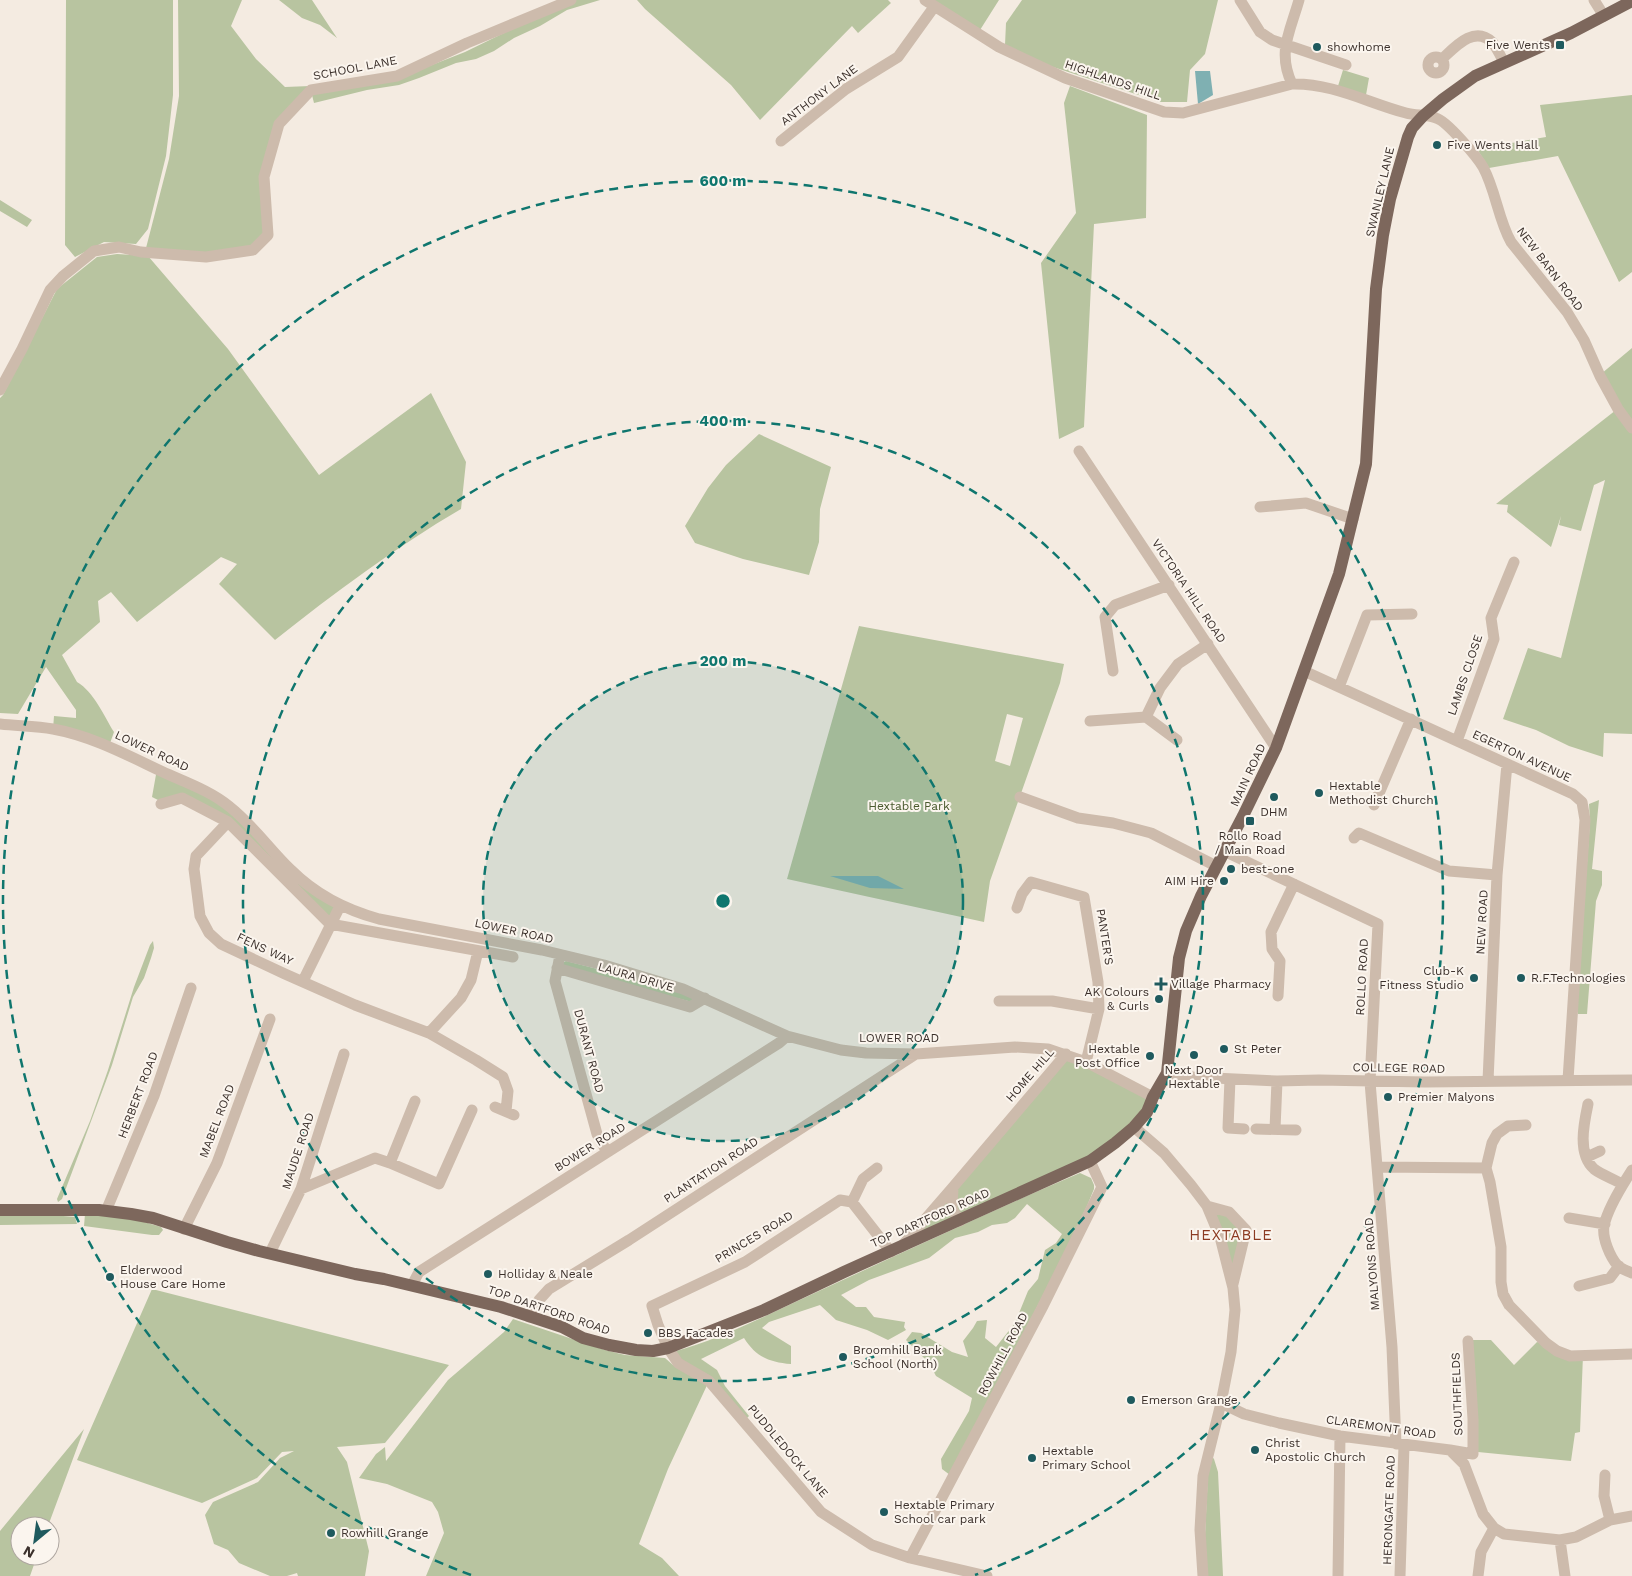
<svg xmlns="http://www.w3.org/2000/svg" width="1632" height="1576" font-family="'Work Sans',sans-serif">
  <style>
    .green { fill: #b8c4a0; fill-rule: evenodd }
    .water { fill: #7fb0b2 }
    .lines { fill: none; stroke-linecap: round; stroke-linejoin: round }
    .minor { stroke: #cdbbac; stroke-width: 11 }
    .major { stroke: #7d675c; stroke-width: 12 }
    .ring { fill: none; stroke: #0f766e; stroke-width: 2.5; stroke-dasharray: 9 6 }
    .poi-dot { fill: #1f5a5e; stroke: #fbf5ee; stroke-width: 2 }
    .labels { text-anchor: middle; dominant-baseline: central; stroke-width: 4; stroke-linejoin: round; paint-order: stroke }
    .poi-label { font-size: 12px; fill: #3b302b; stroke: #fbf5ee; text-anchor: start }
    .street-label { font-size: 12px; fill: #3b302b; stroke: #fbf5ee }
    .park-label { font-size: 12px; fill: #4a5a2e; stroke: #fbf5ee }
    .quarter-label { font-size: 15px; letter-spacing: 1px; fill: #8c3b22; stroke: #fbf5ee }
    .centre { fill: #0f766e; stroke: #fbf5ee; stroke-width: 2.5 }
    .ring-label { font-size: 15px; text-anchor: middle; font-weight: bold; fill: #0f766e; stroke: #fbf5ee; stroke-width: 4; stroke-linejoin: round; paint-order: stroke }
  </style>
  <rect width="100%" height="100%" fill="#f4ebe1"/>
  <path class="green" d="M66,0H173V95L166,156L148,229L136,244L104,242L75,257L65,245Z
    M178,0H242L231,26L256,59L285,87L361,84L396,79L465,52L571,0H600L567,10L540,26L514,38L494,51L476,59L456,63L419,78L399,85L367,90L314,103L311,91L279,124L264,177L268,235L253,250L204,254L146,248L169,159L179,96Z
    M279,0H312L337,38L320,25L302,18Z
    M637,0H888L891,3L858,33L852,26L760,120L731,85L645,9Z
    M930,0H999L980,30Z
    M1022,0H1218L1205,54L1190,70L1187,102H1160L1050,66L1005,45L1006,23Z
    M1343,70L1369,78L1366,95L1338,86Z
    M1070,86L1147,115L1146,218L1094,224L1084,427L1059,439L1041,263L1076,213L1064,103Z
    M1632,95V272L1619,282L1558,156L1489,168L1477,149L1546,137L1540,105Z
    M0,200L32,220L27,227L0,211Z
    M117,254L148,256L228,349L319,475L431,393L466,462L461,509C396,547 334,593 275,640L219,584L237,564L221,557L137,622L111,592L98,601L100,622L62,655L77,682C94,692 104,716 114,732L109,746L53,729L54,716L76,718V710L46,667L18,714L0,713V398L3,395L57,289L97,257Z
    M1632,348V424L1601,374Z
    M1616,410L1632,432V734L1604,733L1603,757L1569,746L1536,730L1503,719L1528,648L1561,658L1605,480L1594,485L1581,531L1559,525L1561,516L1551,547L1507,512L1508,505L1496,504Z
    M759,434L831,467L820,509L819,542L809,575L743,559L695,543L685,526L708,488L726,465Z
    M859,626L1064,664L1060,683L990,881L984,922L787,879ZM1007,714L1023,718L1010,766L995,761Z
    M157,769L229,806L290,870L340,906L330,923L228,822L177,796L160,801L152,797Z
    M1599,800L1592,869L1602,871V885L1596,901L1587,1014H1578V990L1590,821L1589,804Z
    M153,941L154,948L151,958L144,978L133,997L112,1065L62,1199L58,1202L57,1199L90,1121L108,1070L134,987L150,945Z
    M566,961L637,979L692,997V1002L566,969L562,963Z
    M1066,1055L1152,1097L1115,1143L900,1247Z
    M1080,1173L1091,1178L1094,1185V1189L1087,1206L1052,1278L950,1475L942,1469L941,1459L969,1411L972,1398L936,1376L929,1363L906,1340L912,1332L921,1333L952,1352L968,1357L963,1341L973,1328L977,1321L987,1320L985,1338L996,1347L1015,1323L1028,1291L1038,1279L1045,1250L1056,1243L1062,1234L1027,1204L1015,1218L1007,1223L992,1225L978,1232L955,1238L929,1258L869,1280L841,1295L856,1307H866L874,1317L905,1322L904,1327L906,1330L888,1340L867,1330L836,1320L820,1305L769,1322L762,1328L791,1346V1364C769,1362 756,1357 744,1338L701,1359L717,1370L725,1386L749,1416L746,1419L680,1362L673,1352C724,1338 771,1313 819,1291C906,1251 993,1210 1080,1173Z
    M1208,1208L1228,1213L1245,1231L1233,1286Z
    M85,1214L131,1218L161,1227L163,1230L159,1235H152L84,1226Z
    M52,1215L75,1217L77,1224L0,1225V1216Z
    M152,1289L449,1365L385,1443L337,1447L347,1462L369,1551L365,1576H298L297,1573L287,1576H270L239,1563L228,1550L214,1544L205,1515L213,1502L258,1482L280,1458L294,1451L282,1452L257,1478L202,1503L77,1460Z
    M513,1319L605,1350L625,1355L665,1358L673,1365L709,1381L668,1469L639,1544L662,1558L679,1576H426L444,1533L438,1512L432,1502L387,1484L359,1478L376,1454L385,1447L386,1461L448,1380L504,1332Z
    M1468,1340H1491L1514,1365L1537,1342L1583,1355L1580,1432L1575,1433L1571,1461L1478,1452Z
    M84,1429L48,1526H20V1556H37L30,1576H0V1531Z
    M1209,1453L1214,1459L1218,1472L1223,1576H1203Z"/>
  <path class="water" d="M1195,71H1210L1213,95L1198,104Z
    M830,876H878L904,889L870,888Z"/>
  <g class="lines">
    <path class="minor" d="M925,0L999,47L1065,78L1164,112L1183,113L1292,84C1333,83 1368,103 1406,113C1416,116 1427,114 1436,118C1447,121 1477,157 1483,167C1496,191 1498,219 1511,242L1567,312L1584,340L1600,376L1618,409L1632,428
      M1240,0L1260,32L1272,40L1346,65
      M1594,0L1604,16
      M1428 65a8 8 0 1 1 16 0a8 8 0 1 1-16 0Z
      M1442,59C1455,47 1474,25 1492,42C1497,47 1500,56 1504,62
      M1292,84C1277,52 1290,32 1299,0
      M781,141L846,89L898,57L934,7
      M0,390L22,349L50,290L63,276L94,251L119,247L141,252L206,257L253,250L268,235L264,177L279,124L311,90L397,76L467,43L571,0
      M1079,451L1276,748
      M1260,507L1306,503L1353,519
      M1113,671L1105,617L1115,605L1169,585
      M1304,671L1573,794L1582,802L1585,820L1568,1080
      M1339,687L1367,615L1412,614
      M1146,717L1177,740
      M1090,721L1146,717L1160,688L1178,664L1208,644
      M0,724C17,726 36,726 53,729C92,736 127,755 163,772C185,782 211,791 230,807C253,825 270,850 291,870C316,895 346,910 379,919L542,950L604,965L683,989L787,1036L841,1050L866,1053L916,1054L1015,1047L1048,1049L1086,1062L1153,1097
      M1457,741L1494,639L1491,618L1514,562
      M1020,797L1078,818L1113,823L1151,833L1216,866
      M161,804L182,798L228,822L330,924L513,957
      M1374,805L1411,719
      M228,822L196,856L194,869L200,916L209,933L221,944L285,974L355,1005L429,1033L476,1060L503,1077L508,1091L506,1111
      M1354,838L1359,833L1449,871L1497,875
      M1224,851L1378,924L1370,1082L1392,1347L1396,1444
      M1017,908L1022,894L1031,882L1084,897L1098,982L1099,1009L1086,1062
      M560,955L555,981L597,1134L607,1152
      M557,968L690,1007L705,998
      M303,981L340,906
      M1278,996L1280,961L1272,949L1271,932L1294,884
      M999,1001H1052L1099,1009
      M429,1033L461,998L471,980L478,951
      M1167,1073L1193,1077L1277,1081L1319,1080L1425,1082L1632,1080
      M1230,1079L1228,1128L1244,1129
      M1488,1081L1497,875L1507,764
      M1588,1104C1584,1123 1577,1154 1594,1169C1602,1175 1614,1179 1622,1184
      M495,1107L514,1115
      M1526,1125L1508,1126L1497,1134L1492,1143L1486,1168L1490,1182L1501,1247V1282L1503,1294L1509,1305L1546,1343L1557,1351L1570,1356L1632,1354
      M1134,1127L1164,1153L1191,1185L1207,1206L1220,1237L1233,1288L1235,1310L1231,1352L1221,1403L1203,1476L1200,1530L1203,1576
      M1256,1129L1296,1130
      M1275,1129L1277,1081
      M1587,1157L1600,1151
      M390,1163L415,1101
      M1378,1167L1486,1168
      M1632,1170C1623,1184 1607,1210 1604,1226C1602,1238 1610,1257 1618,1266C1621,1269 1628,1271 1632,1273
      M953,1187L952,1209L960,1221
      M301,1189L375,1158L390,1163L439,1184L472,1110
      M852,1202L863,1179L877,1168
      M1207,1206L1229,1212L1246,1230L1233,1284
      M106,1211L154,1096L191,988
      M1569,1218L1605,1224
      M184,1229L217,1163L270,1019
      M901,1247L953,1187L1066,1054
      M891,1252L852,1202L840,1200L745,1262L652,1306L658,1325L668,1348L678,1363L709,1381L821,1512L872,1545L910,1558L987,1576
      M270,1253L301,1189L344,1054
      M412,1285L419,1272L779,1043L787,1036
      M1579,1286L1610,1278L1619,1266
      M529,1317L539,1300L549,1289L629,1240L916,1054
      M1221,1403L1244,1414L1279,1423L1340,1436L1450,1450L1464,1464L1483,1514L1494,1528L1504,1534L1560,1540L1576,1537L1610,1520L1632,1516
      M1450,1450L1473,1454V1419L1468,1341
      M1605,1475L1604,1496L1610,1520
      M1560,1540L1565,1576
      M910,1558L1042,1308L1102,1187L1090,1161
      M1338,1576L1340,1436
      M1400,1576L1404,1445
      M1478,1576L1481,1552L1494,1528"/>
    <path class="major" d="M0,1210H99L131,1214L153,1218L227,1242L259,1251L355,1274L384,1279L501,1307L562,1327L583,1338L609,1345L636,1350L653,1351L668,1348L764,1310L844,1272L1090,1161L1115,1143L1134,1127L1147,1112L1153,1097L1167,1073L1179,958L1186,931L1201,896L1243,816L1276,748L1339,574L1366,464L1376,289L1383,235L1390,199L1408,137L1412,128L1423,116L1443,99L1475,76L1571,33L1632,1"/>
  </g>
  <circle cx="723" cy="901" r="240" fill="#0f766e" fill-opacity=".12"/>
  <g class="ring">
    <circle cx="723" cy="901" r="240"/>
    <circle cx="723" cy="901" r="480"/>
    <path d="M471 1575A720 720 0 1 1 975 1575"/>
  </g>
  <g class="poi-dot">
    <rect x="1555" y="40" width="10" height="10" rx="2.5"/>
    <circle cx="1317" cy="47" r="5"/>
    <circle cx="1437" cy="145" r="5"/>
    <circle cx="1319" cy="793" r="5"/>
    <circle cx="1274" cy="797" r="5"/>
    <rect x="1245" y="816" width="10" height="10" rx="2.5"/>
    <circle cx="1231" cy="869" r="5"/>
    <circle cx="1224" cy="881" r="5"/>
    <circle cx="1474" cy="978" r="5"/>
    <circle cx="1521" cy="978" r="5"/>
    <path d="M1158.5 976.5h5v5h5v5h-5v5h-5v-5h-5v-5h5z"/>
    <circle cx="1159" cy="999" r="5"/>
    <circle cx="1224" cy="1049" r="5"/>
    <circle cx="1194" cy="1055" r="5"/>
    <circle cx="1150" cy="1056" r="5"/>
    <circle cx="1388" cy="1097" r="5"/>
    <circle cx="488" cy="1274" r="5"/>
    <circle cx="110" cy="1277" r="5"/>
    <circle cx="648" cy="1333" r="5"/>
    <circle cx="843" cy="1357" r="5"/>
    <circle cx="1131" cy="1400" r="5"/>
    <circle cx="1255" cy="1450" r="5"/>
    <circle cx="1032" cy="1458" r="5"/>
    <circle cx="884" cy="1512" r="5"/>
    <circle cx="331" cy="1533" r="5"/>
  </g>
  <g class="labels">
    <g class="poi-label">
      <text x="1550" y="45" text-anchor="end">Five Wents</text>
      <text x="1327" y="47">showhome</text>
      <text x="1447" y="145">Five Wents Hall</text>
      <text x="1329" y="786">Hextable<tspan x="1329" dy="14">Methodist Church</tspan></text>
      <text x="1274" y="812" text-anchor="middle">DHM</text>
      <text x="1250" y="836" text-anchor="middle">Rollo Road<tspan x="1250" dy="14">/ Main Road</tspan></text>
      <text x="1241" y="869">best-one</text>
      <text x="1214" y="881" text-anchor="end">AIM Hire</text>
      <text x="1464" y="971" text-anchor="end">Club-K<tspan x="1464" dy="14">Fitness Studio</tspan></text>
      <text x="1531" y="978">R.F.Technologies</text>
      <text x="1171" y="984">Village Pharmacy</text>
      <text x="1149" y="992" text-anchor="end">AK Colours<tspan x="1149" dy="14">&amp; Curls</tspan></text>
      <text x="1140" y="1049" text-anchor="end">Hextable<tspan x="1140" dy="14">Post Office</tspan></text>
      <text x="1234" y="1049">St Peter</text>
      <text x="1194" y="1070" text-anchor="middle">Next Door<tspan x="1194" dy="14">Hextable</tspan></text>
      <text x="1398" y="1097">Premier Malyons</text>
      <text x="120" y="1270">Elderwood<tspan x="120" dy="14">House Care Home</tspan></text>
      <text x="498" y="1274">Holliday &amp; Neale</text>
      <text x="658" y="1333">BBS Facades</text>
      <text x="853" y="1350">Broomhill Bank<tspan x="853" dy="14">School (North)</tspan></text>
      <text x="1141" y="1400">Emerson Grange</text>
      <text x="1265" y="1443">Christ<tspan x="1265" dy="14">Apostolic Church</tspan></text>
      <text x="1042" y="1451">Hextable<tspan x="1042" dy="14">Primary School</tspan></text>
      <text x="894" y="1505">Hextable Primary<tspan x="894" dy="14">School car park</tspan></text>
      <text x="341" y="1533">Rowhill Grange</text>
    </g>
    <g class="street-label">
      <text transform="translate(355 68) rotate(-11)">SCHOOL LANE</text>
      <text transform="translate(1113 80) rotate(19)">HIGHLANDS HILL</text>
      <text transform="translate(819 95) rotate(-37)">ANTHONY LANE</text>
      <text transform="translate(1380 192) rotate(-77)">SWANLEY LANE</text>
      <text transform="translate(1550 269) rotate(53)">NEW BARN ROAD</text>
      <text transform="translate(1189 591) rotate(56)">VICTORIA HILL ROAD</text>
      <text transform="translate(1465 675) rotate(-71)">LAMBS CLOSE</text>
      <text transform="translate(152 751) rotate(25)">LOWER ROAD</text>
      <text transform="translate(1522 756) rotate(25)">EGERTON AVENUE</text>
      <text transform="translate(1248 775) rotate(-65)">MAIN ROAD</text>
      <text transform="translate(1482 922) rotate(-87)">NEW ROAD</text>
      <text transform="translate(514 931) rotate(12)">LOWER ROAD</text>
      <text transform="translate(1105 937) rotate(81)">PANTER'S</text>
      <text transform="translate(265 949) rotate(25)">FENS WAY</text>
      <text transform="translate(636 977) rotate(16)">LAURA DRIVE</text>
      <text transform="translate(1362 977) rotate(-87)">ROLLO ROAD</text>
      <text x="899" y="1038">LOWER ROAD</text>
      <text transform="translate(589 1051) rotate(75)">DURANT ROAD</text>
      <text transform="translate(1399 1068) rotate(1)">COLLEGE ROAD</text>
      <text transform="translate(1030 1075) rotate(-49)">HOME HILL</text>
      <text transform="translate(138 1095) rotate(-69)">HERBERT ROAD</text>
      <text transform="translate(217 1121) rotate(-69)">MABEL ROAD</text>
      <text transform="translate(590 1147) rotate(-32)">BOWER ROAD</text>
      <text transform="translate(298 1151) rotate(-72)">MAUDE ROAD</text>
      <text transform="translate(711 1170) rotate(-33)">PLANTATION ROAD</text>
      <text transform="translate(930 1218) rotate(-24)">TOP DARTFORD ROAD</text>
      <text transform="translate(754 1237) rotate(-31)">PRINCES ROAD</text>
      <text transform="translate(1372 1264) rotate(-94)">MALYONS ROAD</text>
      <text transform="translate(549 1310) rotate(19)">TOP DARTFORD ROAD</text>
      <text transform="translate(1003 1354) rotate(-62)">ROWHILL ROAD</text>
      <text transform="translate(1457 1394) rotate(-92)">SOUTHFIELDS</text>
      <text transform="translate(1381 1427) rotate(8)">CLAREMONT ROAD</text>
      <text transform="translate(788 1451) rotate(50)">PUDDLEDOCK LANE</text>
      <text transform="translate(1389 1510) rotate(-88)">HERONGATE ROAD</text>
    </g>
    <g class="park-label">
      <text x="909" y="806">Hextable Park</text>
    </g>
    <g class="quarter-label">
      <text x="1231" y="1235">HEXTABLE</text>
    </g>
  </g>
  <circle cx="723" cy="901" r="8" class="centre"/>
  <g class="ring-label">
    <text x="723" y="186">600 m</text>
    <text x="723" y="426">400 m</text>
    <text x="723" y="666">200 m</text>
  </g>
  <g transform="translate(35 1541) rotate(209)"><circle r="24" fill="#fbf5ee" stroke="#aea6a0"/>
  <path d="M0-4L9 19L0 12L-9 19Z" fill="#1f5a5e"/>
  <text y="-8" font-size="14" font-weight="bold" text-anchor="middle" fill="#3b302b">N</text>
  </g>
</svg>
